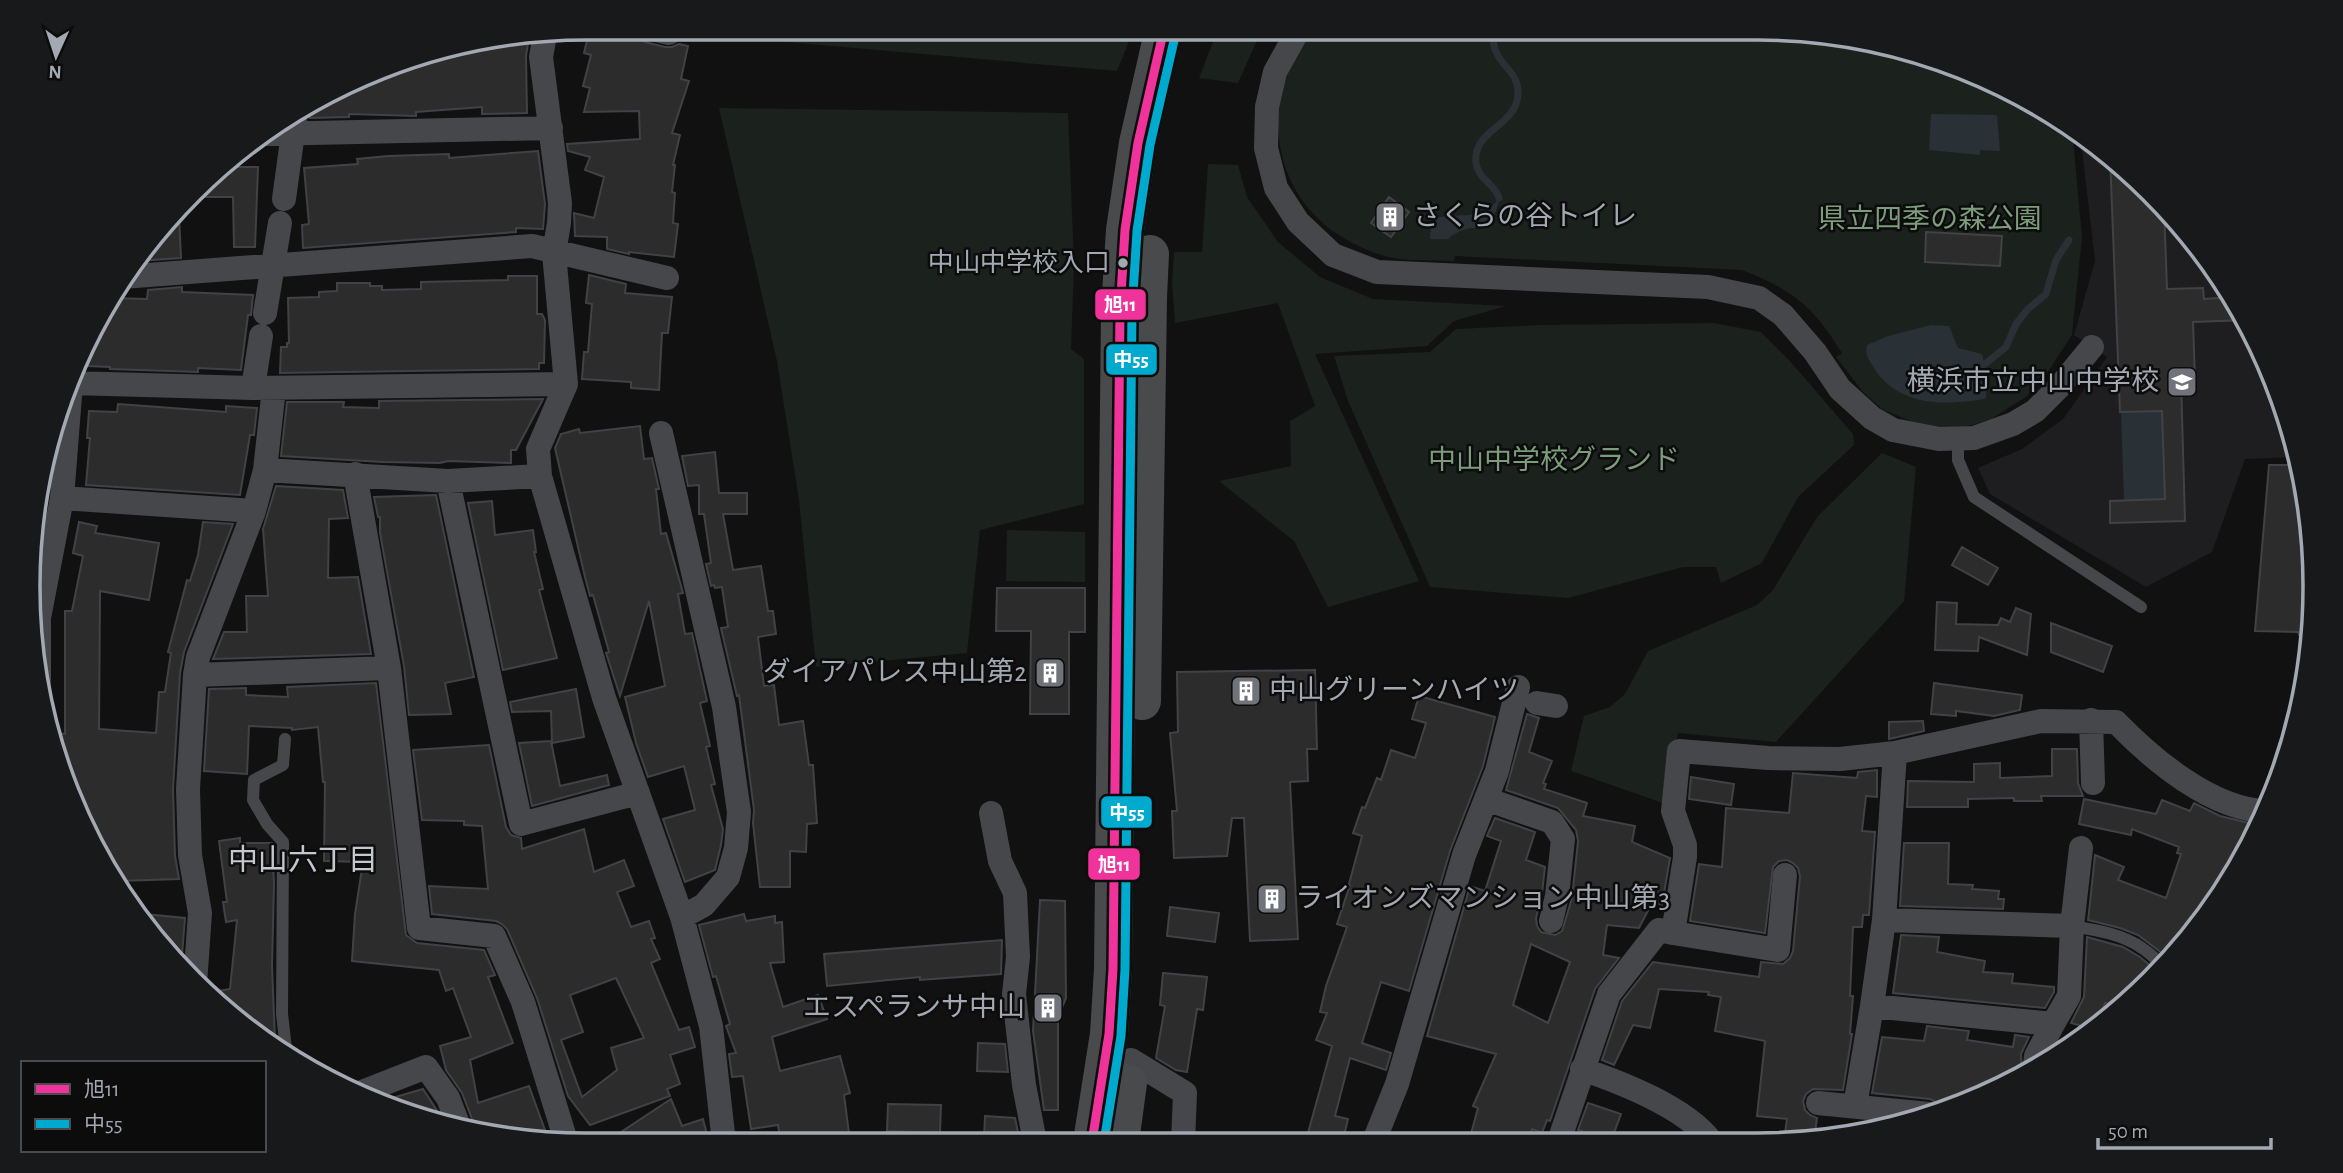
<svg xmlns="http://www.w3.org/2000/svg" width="2343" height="1173" font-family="'Alegreya Sans','Noto Sans JP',sans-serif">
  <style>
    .built { fill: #1e1e20 }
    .green { fill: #1b211c }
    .water { fill: #293136 }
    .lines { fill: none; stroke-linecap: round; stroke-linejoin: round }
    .stream { stroke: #293136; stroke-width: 7 }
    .building { fill: #2c2c2d; stroke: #414245; stroke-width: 2; fill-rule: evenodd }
    .lane { stroke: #46474a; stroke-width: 12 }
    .street { stroke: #46474a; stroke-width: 24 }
    .primary { stroke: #484a4c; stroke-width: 38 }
    .bus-1-casing { stroke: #0c0c0d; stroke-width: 14 }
    .bus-2-casing { stroke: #0c0c0d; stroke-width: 14 }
    .bus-1 { stroke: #ef339a; stroke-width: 9 }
    .bus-2 { stroke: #00a9ce; stroke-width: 9 }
    .bus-dot { fill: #a3a9b2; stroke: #0c0c0d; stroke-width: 2.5 }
    .labels { text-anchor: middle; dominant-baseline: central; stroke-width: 5; stroke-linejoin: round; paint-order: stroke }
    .bus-label { font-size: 26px; fill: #a3a9b2; stroke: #0c0c0d; text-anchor: end }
    .poi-label { font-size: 28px; fill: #a3a9b2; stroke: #0c0c0d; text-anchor: start }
    .park-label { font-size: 28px; fill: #7c9c7b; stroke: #0c0c0d }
    .neighbourhood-label { font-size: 30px; fill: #c4c7ce; stroke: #0c0c0d }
    .rim { fill: none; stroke: #a3a9b2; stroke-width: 3.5 }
    .line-badge { stroke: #0c0c0d; stroke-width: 2.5 }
    .badge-label { font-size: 19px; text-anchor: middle; font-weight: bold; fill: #fff }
  </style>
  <rect width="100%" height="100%" fill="#111112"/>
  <path class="built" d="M2080,133L2096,143L2176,218L2240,307L2285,407L2297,457L2245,459L2212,552L2146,587L1990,494L1978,468L2022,449L2063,419L2107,357L2074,335L2095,261Z"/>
  <path class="green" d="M707,28L1134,29L1117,71L786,42Z
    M1218,29H1262L1238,83L1199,78Z
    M1315,29H1793L1901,47L2003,85L2072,128L2082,237L2072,335L2045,376L2026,397L1991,419L1973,425L1950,428L1922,426L1882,409L1863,392L1836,357L1842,353C1813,306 1793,290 1742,270L1455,256L1454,261C1433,260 1404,262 1385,256C1322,237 1281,193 1278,126C1278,108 1280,85 1288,68C1295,54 1306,41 1315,29Z
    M719,108L1068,113L1074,264L1071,349L1084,359V504L980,530L967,653L816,667L799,500L777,361Z
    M1208,164L1238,165L1247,197L1278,242L1320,277L1373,299L1506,306L1454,321L1427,346L1315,354L1419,581L1328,607L1294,541L1219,481L1291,466L1290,421L1315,406L1278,303L1175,323L1172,282L1174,252H1202Z
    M1714,323L1761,332L1789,360L1853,434L1854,445L1798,497L1762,563L1721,583L1716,567H1683L1568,598L1430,587L1348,401L1334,356L1430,352L1456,329L1542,325Z
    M1882,453L1916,467L1904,601L1776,742L1678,733L1663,803L1571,771L1584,716L1610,707L1625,694L1648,651L1757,605L1773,590L1817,517Z
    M1007,530L1085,532V582L1006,581Z"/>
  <path class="water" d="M1931,114L1997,115L2000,151L1980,150V155L1929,150Z
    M1499,198C1499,205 1491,227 1485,229C1482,230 1478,227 1474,228C1465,228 1454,233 1448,239H1430L1431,225L1436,218C1459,212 1484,222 1499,198Z
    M1931,325L1949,326L1958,348L1982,354L1987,373L1986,398C1977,401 1968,401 1959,402C1925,405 1890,397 1872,365C1868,358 1865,354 1867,345L1888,336Z
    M2162,411L2165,499L2124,501L2121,412Z"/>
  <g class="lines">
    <path class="stream" d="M1493,29C1490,66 1518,66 1518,92C1519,126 1472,129 1476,163C1478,179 1495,184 1499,198
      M1985,364L2006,347L2016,324L2028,309L2046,294L2056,260L2069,240"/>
  </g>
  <path class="building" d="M590,28L630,37L631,32L645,42L665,47H672L679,44L688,46L681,79L689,81L672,133L680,135L673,165H675L672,192L675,193L673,223L678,224L674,257L629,252V254L607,249V237L575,236L574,213L594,218L604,177L585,170L590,157L568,151L567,144L640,139L639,111L584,112L590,88L583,86L591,55L584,53Z
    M529,37L526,56L527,113L482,114V107L416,112V116L349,114V117L310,118L308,111L407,58Z
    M538,151L545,204L543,229L516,228V232L303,248L302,225L309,224L304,168L358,164L357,159L388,156L449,154V158Z
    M2110,156L2164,207L2167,289L2203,288L2204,299L2233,297L2246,320L2193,322L2195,379L2181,380L2185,521L2110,523V501L2165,499L2162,411L2120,412Z
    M224,167H258L255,247H234L233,197H197Z
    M1389,197L1409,212L1391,237L1371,223Z
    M179,216L181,258L136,261L157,240Z
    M1926,232L2002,236L2000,266L1925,262Z
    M589,275L626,284L625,293L672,297L668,333H662L659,390L631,388V382L582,379L584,352H588L592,304L586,303Z
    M508,276H537V314H542L545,320L544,363H539V369L280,373L281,347H287V343H289L288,298L319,297V292L337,291V283H370V286H382V290L421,289V282L508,280Z
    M182,287V292L253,295L251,315H248L241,370L198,368V372L110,369V367L88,366L90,336L110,298L147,299L148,290Z
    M543,399L516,450H511V463L448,461L440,463L383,462L281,456L287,402H344L343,407L379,408V401Z
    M118,404L226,412V406L257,408L254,435H250L240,495L86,485L90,438H87L89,411L117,412Z
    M640,426L644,459L652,458L659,489H656L661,534L666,533L683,593L678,594L685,634L692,633L707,701L700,703L710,746L706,747L715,784L711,785L723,829L721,845L715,870L685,882L663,819L695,810L684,766L648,777L636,743L625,697L665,686L649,601L620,696L606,653L609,652L593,595L590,596L585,577L555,448L561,434L579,429L580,433Z
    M715,452L719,493H747V514H723L733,570L761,566L768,611H773L776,634L758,637L764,686L774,685L779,725L803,721L809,765H813L817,823L807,824L806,852L790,851V887H760L753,823L754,810L739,695L737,696L721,628L728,627L722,587L715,588L714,585L711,586L706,564L711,563L704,514H699V485L688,486L682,456Z
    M2269,465H2299L2310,513L2314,623L2308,656L2298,632L2255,631Z
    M276,486L343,490L348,518L329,519L328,578L358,577L371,654L213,659L224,632H247L246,596H268L263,529Z
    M436,495L474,677L445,683L451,714L409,715L404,666L380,533V517H378L374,497Z
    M492,501L495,535L533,530L536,552H534L543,589L539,590L557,658L503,670L468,503Z
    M79,522L97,526L95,533L159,543L149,600L100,591L99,729L156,733L159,692H165L171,653L168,652L187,580L190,581L198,555L203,522L233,524L184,652L180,673L173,789L175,856L179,879L119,881L85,833L55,733L65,734V611H72L83,556L73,553Z
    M1962,547L1998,568L1988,585L1952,565Z
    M997,588H1085V632H1069V714H1030L1031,631H996Z
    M1937,602L1957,603L1956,624L1998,625L2001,618L2010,622L2016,608L2031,614L2027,655L1979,637L1978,651L1935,650Z
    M2051,623L2112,646L2103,672L2051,652Z
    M1315,670L1317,749H1307L1308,781L1290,782L1298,939L1250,941L1244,818H1232L1227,856L1174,858L1172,811H1177L1170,733L1178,732L1177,672Z
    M376,683L406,935L417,943L484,950L495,975L488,977L513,1043L470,1060L478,1103L529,1086L550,1144L475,1131L474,1124L462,1093L446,1070L440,1046L471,1037L453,988L446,991L439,970L352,961L355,914L363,862L324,861L325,782H323L318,727L292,730V728L249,726L247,774L204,771L209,689L246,688V695L288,697L287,687Z
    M1934,683L2022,695L2020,710L1994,716L1956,711V716L1931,714Z
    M576,689L584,737L552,743L551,711L512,712L510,702Z
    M1419,696L1495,717L1483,766L1450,851L1409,991L1381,982L1362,1043L1391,1053L1386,1070L1350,1058L1335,1116L1348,1119L1343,1140L1308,1133L1332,1046L1316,1040L1327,1013L1320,1012L1326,986L1347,927L1337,924L1350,885L1349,884L1362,836L1353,833L1362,807L1365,808L1377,778L1381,780L1391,750L1415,758L1426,723L1412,719Z
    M1527,714L1539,718L1529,752L1552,761L1543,783L1546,784L1544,789L1587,803L1583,816L1635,826L1632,842L1670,858L1662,905L1653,901L1639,928L1607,925L1603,955L1619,958L1595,989L1550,1121L1547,1120L1542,1133L1532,1129L1529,1141H1469L1478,1108L1473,1106L1496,1054L1427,1036L1470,886L1485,891L1501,841L1487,836L1495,818L1535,832L1526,860L1545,867L1542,893L1536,918L1537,926L1541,932L1555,935L1562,931L1572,898L1578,841L1576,830L1558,808L1506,790ZM1531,944L1570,962L1548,1023L1513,1005Z
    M1923,721L1924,731L1889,739V722Z
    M551,741L560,786L607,775L609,785L532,806L519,743Z
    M489,745L506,827L511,835L521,838L522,849L584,829L594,872L624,860L634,886L617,892L631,927L649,921L655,938L651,939L660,959L651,963L679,1030L689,1027L695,1047L670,1055L680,1084L667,1089L670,1096L590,1125L568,1096L537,998L507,929L502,924L496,921L432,914L429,886L488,889L482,826L464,825V821L422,820L413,750ZM616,978L644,1038L611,1048L617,1070L582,1097L561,1040L583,1032L570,995Z
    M2052,749H2077L2078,783L2083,796H2041L2042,801H2014V798L1968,799V807H1907L1908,781L1974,782V764L2000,763V778L2052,776Z
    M1877,770V797L1866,796L1862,831L1875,832L1869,915H1863L1862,927H1853L1850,996H1853L1850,1034H1852L1843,1090L1813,1089L1806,1094L1803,1101L1805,1110L1810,1115L1817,1118L1814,1140H1784L1787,1119L1757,1116L1765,1041L1715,1031L1721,997L1708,995L1709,992L1659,989L1650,1028L1633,1025L1614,1065L1602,1060L1622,1001L1653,962L1759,977L1761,962L1783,964L1790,958L1793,951L1800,876L1798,868L1793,863L1787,860L1779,861L1773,867L1765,933L1690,921L1699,864L1722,867L1726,808L1789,813L1793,773L1857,778L1858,772Z
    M1691,777L1734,784L1731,805L1689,799Z
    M2084,799L2156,814L2162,800L2190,811L2194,803L2220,816L2253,824L2244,853L2177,954L2171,960L2138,935L2120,928L2088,920L2089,912L2095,855L2124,867L2118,880L2166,898L2181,854L2177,853L2179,847L2132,829L2131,835L2079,824Z
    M240,838V843H272L274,884L272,966L275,1041L207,993L230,989L237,920L226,922L223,902H227L219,841Z
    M1904,843H1949L1948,884L1973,885L1972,889L1999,891L1998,899H2004L2003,909L1900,906Z
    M1040,900L1065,901L1066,998L1058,1017V1110H1044L1033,1031Z
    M1170,907L1219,913L1215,942L1167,936Z
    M144,914L185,918L181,967L163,941Z
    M744,914L746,921L775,916V923L782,922L784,962L770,963L783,1007L818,995L827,1019L772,1037L780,1071L840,1056L850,1093L844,1095L850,1141L781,1143L778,1125L751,1129L743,1076L732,1077L729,1054L736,1053L726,1026L730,1024L716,976L713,977L699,925Z
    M1901,935L1939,937L1937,952L1985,961L1983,972L2013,974L2012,983L2054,987V992L2045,1008L1893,993Z
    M2087,937L2123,947L2140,957L2158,972L2136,993L2126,988L2120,1007L2105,1003L2095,1030L2071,1023L2084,997Z
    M1002,940L1001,974L920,980V977L827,986L824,954Z
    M1163,973L1207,977L1203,1010L1197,1009L1187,1072L1176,1070L1156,1058L1165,1006L1160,1005Z
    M1927,1026L1969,1031L1967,1040L2013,1047L2015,1035L2029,1037L2021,1054L2022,1072L1970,1103L1958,1106L1940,1104L1930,1099L1872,1093L1882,1037L1924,1041Z
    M978,1043L1005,1044L1008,1072L977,1071Z
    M423,1089L438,1112L419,1117L378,1102Z
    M671,1099L682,1126L703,1119L709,1143L603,1144Z
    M1588,1103L1621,1114L1611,1141L1578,1130Z
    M888,1104L941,1105L940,1133L887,1131Z
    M985,1116L1015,1118L1020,1142L984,1140Z"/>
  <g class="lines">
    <path class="lane" d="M1958,439V460L1974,497L2141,607
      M285,739L283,765L254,780L253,800L267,824L283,842L282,1014L286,1049
      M2072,926C2096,930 2122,934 2142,948C2150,953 2157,961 2165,966"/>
    <path class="street" d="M649,28L669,33
      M1299,29L1275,72L1267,107L1266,148L1276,188L1298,222L1333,255L1377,272L1708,287L1759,298L1783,315L1815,352L1840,389L1872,418L1893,430L1939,439L1974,438L2013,424L2035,411L2060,386L2092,347
      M545,35L541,57L560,203L559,223L554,253L566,384L538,449L540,476L604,698L682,917L711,1026L724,1143
      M264,134L551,128
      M284,199L295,118
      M122,277L532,246L667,278
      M265,313L280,223
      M71,383L253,388L566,384
      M253,388L261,336
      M661,433L724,707L739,812L736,848L728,877L704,905L682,917
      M265,470L448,481L540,476
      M355,474L389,668L419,928L494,936L523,1002L567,1144
      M448,481L521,824L638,793
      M62,498L254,511
      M195,675L389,668
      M39,681V618L62,498L72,370
      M1537,703L1556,706
      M2091,720L2093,783
      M1486,799L1552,822L1563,839L1557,896L1551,921
      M991,813L1000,861L1015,893L1018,957L1014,994L1024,1085L1035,1142
      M1785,875L1778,950L1673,933L1685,857V845L1673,811L1679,751L1768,758L1840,759L1895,753L2041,721L2116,722C2152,759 2212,810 2266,811
      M1884,920L2072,926
      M195,984L200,913L190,855L188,789L195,675L198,657L254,511L265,470L274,388
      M1872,1006L2053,1024L2069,996L2072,926L2081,848
      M1131,1060L1185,1093L1183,1142
      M2035,1065L2036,1056L2053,1024
      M1582,1069C1622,1083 1685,1107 1711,1141
      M357,1094L426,1067L448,1098L460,1129
      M1818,1103L1929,1114
      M1855,1106L1872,1006L1884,920L1895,753
      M1374,1141L1397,1084L1464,855L1497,771L1518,687
      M1559,1141L1609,994L1659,930L1673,933"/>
    <path class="primary" d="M1142,701L1148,298L1150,254
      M1092,1142L1109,1034L1113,969L1120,311L1125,230L1138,143L1164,29
      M1120,1142L1128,1083"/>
    <g class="bus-1-casing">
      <path id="bus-1" d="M1092,1142L1109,1034L1113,969L1120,311L1125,230L1138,143L1164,29"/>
    </g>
    <g class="bus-2-casing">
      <path id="bus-2" d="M1104,1142L1121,1036L1125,969L1132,311L1137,231L1150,145L1176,32"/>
    </g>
    <use href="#bus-1" class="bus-1"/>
    <use href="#bus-2" class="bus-2"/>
  </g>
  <defs>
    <g id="building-square" transform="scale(1.575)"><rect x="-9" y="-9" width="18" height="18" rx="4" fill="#70747a" stroke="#0c0c0d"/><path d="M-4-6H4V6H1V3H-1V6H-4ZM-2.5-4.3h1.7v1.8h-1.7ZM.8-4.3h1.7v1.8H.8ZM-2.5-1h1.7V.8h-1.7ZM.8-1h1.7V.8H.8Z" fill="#fff"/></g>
    <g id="school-square" transform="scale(1.575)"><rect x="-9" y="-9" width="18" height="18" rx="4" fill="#70747a" stroke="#0c0c0d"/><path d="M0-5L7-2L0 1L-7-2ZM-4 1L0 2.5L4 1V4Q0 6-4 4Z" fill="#fff"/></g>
  </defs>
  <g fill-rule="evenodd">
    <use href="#building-square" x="1390" y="217"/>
    <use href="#school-square" x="2182" y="382"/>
    <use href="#building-square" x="1050" y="673"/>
    <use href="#building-square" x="1246" y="691"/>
    <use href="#building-square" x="1272" y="899"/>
    <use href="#building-square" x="1048" y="1008"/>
  </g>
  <circle class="bus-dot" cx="1123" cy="263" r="6"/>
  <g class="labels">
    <g class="bus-label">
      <text x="1110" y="263">中山中学校入口</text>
    </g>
    <g class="poi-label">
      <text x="1413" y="217">さくらの谷トイレ</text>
      <text x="2159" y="382" text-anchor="end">横浜市立中山中学校</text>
      <text x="1027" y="673" text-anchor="end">ダイアパレス中山第2</text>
      <text x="1269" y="691">中山グリーンハイツ</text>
      <text x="1295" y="899">ライオンズマンション中山第3</text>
      <text x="1025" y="1008" text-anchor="end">エスペランサ中山</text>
    </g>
    <g class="park-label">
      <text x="1930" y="220">県立四季の森公園</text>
      <text x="1554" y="461">中山中学校グランド</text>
    </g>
    <g class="neighbourhood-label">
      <text x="303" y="861">中山六丁目</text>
    </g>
  </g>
  <path d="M0 0H2343V1173H0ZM586 40H1757A546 546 0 0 1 2303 586V587A546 546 0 0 1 1757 1133H586A546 546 0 0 1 40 587V586A546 546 0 0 1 586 40Z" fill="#18191a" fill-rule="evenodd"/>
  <path class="rim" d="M586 40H1757A546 546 0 0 1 2303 586V587A546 546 0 0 1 1757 1133H586A546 546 0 0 1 40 587V586A546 546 0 0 1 586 40Z"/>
  <g class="line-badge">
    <rect x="1094" y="288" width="53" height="33" rx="7" fill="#ef339a"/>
    <rect x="1105" y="343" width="53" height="33" rx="7" fill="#00a9ce"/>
    <rect x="1100" y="795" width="53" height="34" rx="7" fill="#00a9ce"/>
    <rect x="1087" y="847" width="54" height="34" rx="7" fill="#ef339a"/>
  </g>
  <g class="badge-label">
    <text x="1120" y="311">旭11</text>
    <text x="1131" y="366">中55</text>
    <text x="1127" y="819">中55</text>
    <text x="1114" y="871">旭11</text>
  </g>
  <rect x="21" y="1061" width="245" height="91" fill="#0c0c0d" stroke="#484b4f" stroke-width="2"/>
  <rect x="35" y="1084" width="35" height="10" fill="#ef339a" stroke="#484b4f" stroke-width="2"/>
  <text x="84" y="1096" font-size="21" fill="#a3a9b2">旭11</text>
  <rect x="35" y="1119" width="35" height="10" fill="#00a9ce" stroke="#484b4f" stroke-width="2"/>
  <text x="84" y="1131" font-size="21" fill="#a3a9b2">中55</text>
  <g transform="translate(56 56) rotate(183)" stroke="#0c0c0d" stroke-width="5" paint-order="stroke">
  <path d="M0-5L12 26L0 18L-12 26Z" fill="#a3a9b2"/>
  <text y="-10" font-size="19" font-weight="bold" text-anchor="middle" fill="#a3a9b2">N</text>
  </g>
  <path d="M2098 1138v10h173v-10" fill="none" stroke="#a3a9b2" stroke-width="3.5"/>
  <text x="2108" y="1138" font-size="21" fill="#a3a9b2" stroke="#0c0c0d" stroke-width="5" paint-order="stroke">50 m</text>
</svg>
